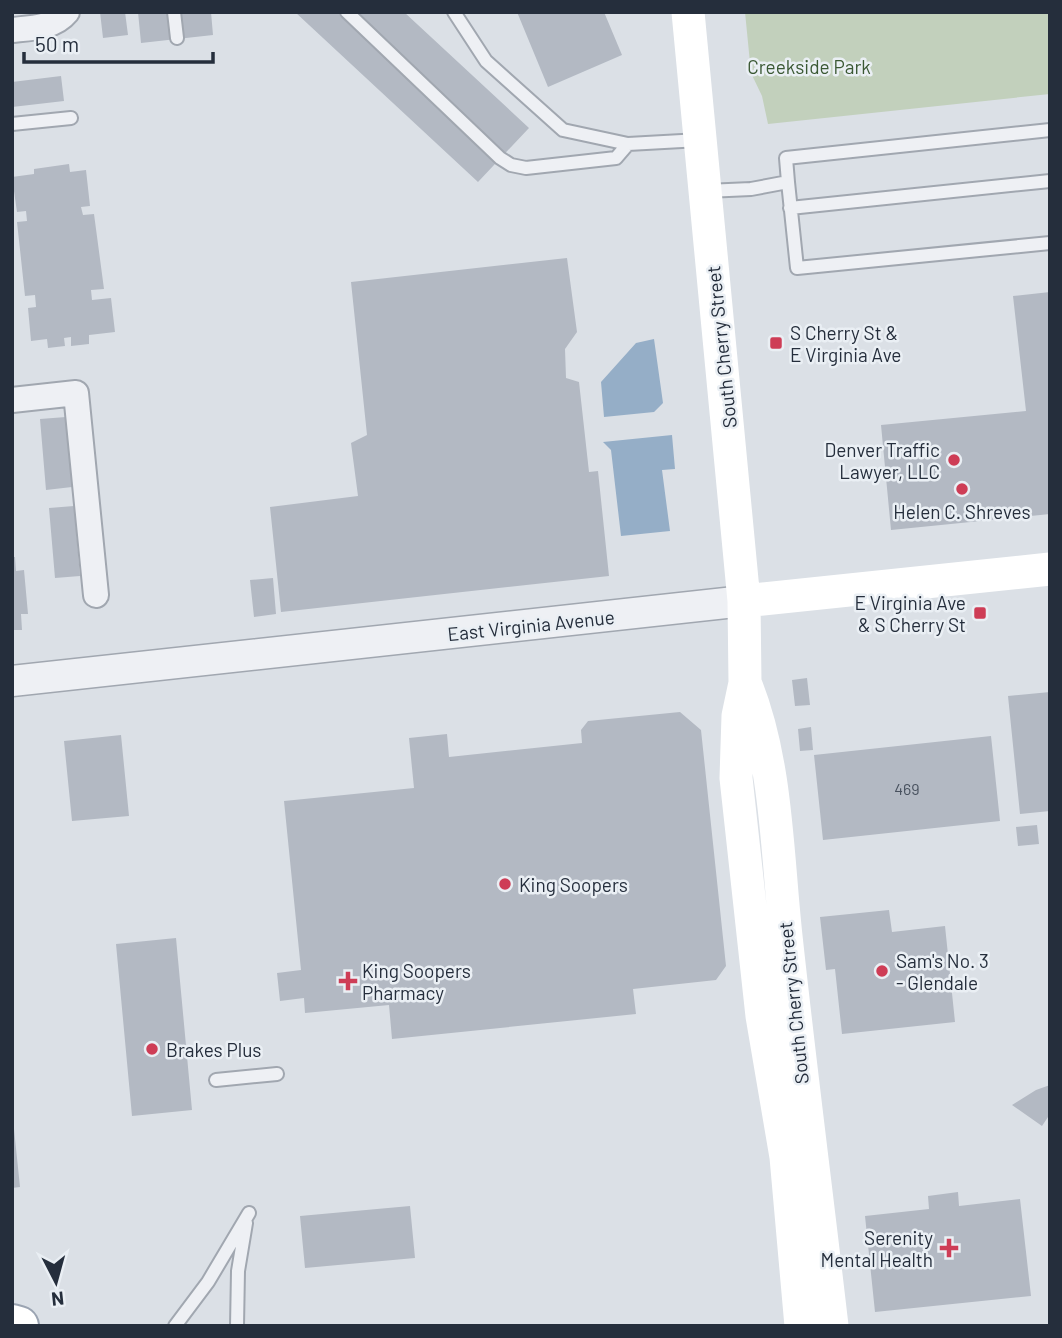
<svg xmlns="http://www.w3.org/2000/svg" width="1062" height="1338" font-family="Barlow,sans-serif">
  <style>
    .green { fill: #c2d0bc }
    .water { fill: #95aec7 }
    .building { fill: #b3b9c3 }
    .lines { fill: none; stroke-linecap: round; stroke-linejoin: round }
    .service-casing { stroke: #a1a7b0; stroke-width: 16 }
    .minor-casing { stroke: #a1a7b0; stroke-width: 28 }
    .tertiary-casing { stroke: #a1a7b0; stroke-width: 33 }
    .primary-casing { stroke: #9ba4b2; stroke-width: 42 }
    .service { stroke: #eef0f4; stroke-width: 12 }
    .minor { stroke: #eef0f4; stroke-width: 24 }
    .tertiary { stroke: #eef0f4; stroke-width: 30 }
    .secondary { stroke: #fff; stroke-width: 33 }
    .primary { stroke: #fff; stroke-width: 38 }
    .poi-dot { fill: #ce3d56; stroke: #eaeff4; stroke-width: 2.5 }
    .labels { text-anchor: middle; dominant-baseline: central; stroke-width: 5; stroke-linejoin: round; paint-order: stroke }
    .number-label { font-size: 16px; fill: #48515e }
    .park-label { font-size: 19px; fill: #3a5833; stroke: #eaeff4 }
    .poi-label { font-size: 19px; fill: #252e3c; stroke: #eaeff4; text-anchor: start }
    .street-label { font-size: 19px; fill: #252e3c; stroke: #eaeff4 }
  </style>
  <rect width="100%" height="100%" fill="#dbe0e6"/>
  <path class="green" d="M745,12H1050V94L768,124L762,96L751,73Z"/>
  <path class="water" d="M654,339L663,403L654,412L604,417L601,382L636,343Z
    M672,435L675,469L662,470L670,531L621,536L611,450L603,442Z"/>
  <path class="building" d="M100,12H125L128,35L103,38Z
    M138,12H211L213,35L141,43Z
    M295,12H404L529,128L478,182Z
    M517,12H604L622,55L548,87Z
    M61,76L64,101L12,107V82Z
    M69,164L70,172L86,170L90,206L81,207L83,215L94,214L104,289L91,290L92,300L111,298L115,332L89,335V344L71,346V337L64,338L65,346L48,348L47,339L31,341L28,308L36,307L35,295L25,296L17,222L27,221L26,211L17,212L12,177L34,174V169Z
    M567,258L577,332L565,349L566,378L579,382L589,472L598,471L609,576L281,612L270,507L358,496L351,443L367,435L351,282Z
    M1050,292V514L891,530L881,425L1026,411L1013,296Z
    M66,417L72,487L46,490L40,419Z
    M74,506L80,576L55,578L49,508Z
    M12,557H15L16,571L24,570L28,614H21L22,630H12Z
    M273,578L276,614L254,617L250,580Z
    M807,678L810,705L795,706L792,680Z
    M1050,692V811L1020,814L1008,696Z
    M680,712L701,730L726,966L716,980L633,989L636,1014L392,1039L389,1005L305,1013L304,998L280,1001L277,973L301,970L284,801L414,788L409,738L447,734L449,757L582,743L581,730L588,721Z
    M811,727L813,750L800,751L798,729Z
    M121,735L129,816L72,821L64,741Z
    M991,736L1000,821L823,840L814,755Z
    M1037,825L1039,844L1018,846L1016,827Z
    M889,910L892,932L945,926L955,1022L842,1034L835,969L826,970L820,917Z
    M176,938L192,1110L132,1116L116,944Z
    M1050,1085V1114L1042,1126L1012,1105L1036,1090Z
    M12,1129H14L20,1187L12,1188Z
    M958,1192L959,1206L1020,1199L1031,1296L875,1312L865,1216L929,1209L928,1196Z
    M410,1206L415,1258L305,1268L300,1216Z"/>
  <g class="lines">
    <g class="service-casing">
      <path id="service" d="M174,12L177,38
        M347,12L500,158L511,165L526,168L616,158L628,144
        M454,12L486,61L563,130L628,144L700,140
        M12,124L71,118
        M788,182L786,158L1050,130
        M706,191L751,189L788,182L797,268L1050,243
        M790,208L1050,181
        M216,1080L277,1074
        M175,1326L208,1282L249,1213
        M237,1326L238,1271L246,1223"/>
    </g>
    <g class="minor-casing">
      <path id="minor" d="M12,30C31,28 54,28 67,12
        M12,400L76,393L96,595"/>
    </g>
    <g class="tertiary-casing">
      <path id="tertiary" d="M12,681L744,601"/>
    </g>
    <g class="primary-casing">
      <path id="primary" d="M12,1324L19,1326"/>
    </g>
    <use href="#service" class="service"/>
    <use href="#minor" class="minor"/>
    <use href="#tertiary" class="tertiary"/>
    <path class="secondary" d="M688,12L744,601L745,683L738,716L736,778L762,1016L786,1157L801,1326
      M744,601L1050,569
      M746,685C777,763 777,853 786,936C800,1066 817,1196 832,1326"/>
    <use href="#primary" class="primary"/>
  </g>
  <g class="poi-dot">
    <rect x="769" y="336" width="14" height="14" rx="3.5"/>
    <circle cx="954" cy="460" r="7"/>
    <circle cx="962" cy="489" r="7"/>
    <rect x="973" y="606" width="14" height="14" rx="3.5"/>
    <circle cx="505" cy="884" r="7"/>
    <circle cx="882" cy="971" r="7"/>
    <path d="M344.5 970.5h7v7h7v7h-7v7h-7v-7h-7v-7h7z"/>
    <circle cx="152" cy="1049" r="7"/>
    <path d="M945.5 1237.5h7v7h7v7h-7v7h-7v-7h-7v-7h7z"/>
  </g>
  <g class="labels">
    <g class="number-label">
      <text x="907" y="788">469</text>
    </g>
    <g class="park-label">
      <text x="809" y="66">Creekside Park</text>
    </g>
    <g class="poi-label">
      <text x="790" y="332">S Cherry St &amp;<tspan x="790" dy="22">E Virginia Ave</tspan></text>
      <text x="940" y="449" text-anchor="end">Denver Traffic<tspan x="940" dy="22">Lawyer, LLC</tspan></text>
      <text x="962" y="511" text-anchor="middle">Helen C. Shreves</text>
      <text x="966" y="602" text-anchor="end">E Virginia Ave<tspan x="966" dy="22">&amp; S Cherry St</tspan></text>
      <text x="519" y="884">King Soopers</text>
      <text x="896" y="960">Sam's No. 3<tspan x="896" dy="22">- Glendale</tspan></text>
      <text x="362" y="970">King Soopers<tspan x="362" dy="22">Pharmacy</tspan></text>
      <text x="166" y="1049">Brakes Plus</text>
      <text x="933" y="1237" text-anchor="end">Serenity<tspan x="933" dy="22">Mental Health</tspan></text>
    </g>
    <g class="street-label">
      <text transform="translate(721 347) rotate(-96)">South Cherry Street</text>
      <text transform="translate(531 625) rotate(-6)">East Virginia Avenue</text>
      <text transform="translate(793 1003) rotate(-96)">South Cherry Street</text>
    </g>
  </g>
  <rect width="1062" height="1338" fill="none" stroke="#252e3c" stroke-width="28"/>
  <g transform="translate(56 1282) rotate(174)" stroke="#eaeff4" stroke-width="5" paint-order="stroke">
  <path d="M0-5L12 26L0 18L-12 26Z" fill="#252e3c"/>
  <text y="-10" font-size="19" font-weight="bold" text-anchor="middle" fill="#252e3c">N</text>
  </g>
  <path d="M24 52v10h189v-10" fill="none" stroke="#252e3c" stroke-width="3.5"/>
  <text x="35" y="52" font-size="21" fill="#252e3c" stroke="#eaeff4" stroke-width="5" paint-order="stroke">50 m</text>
</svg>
